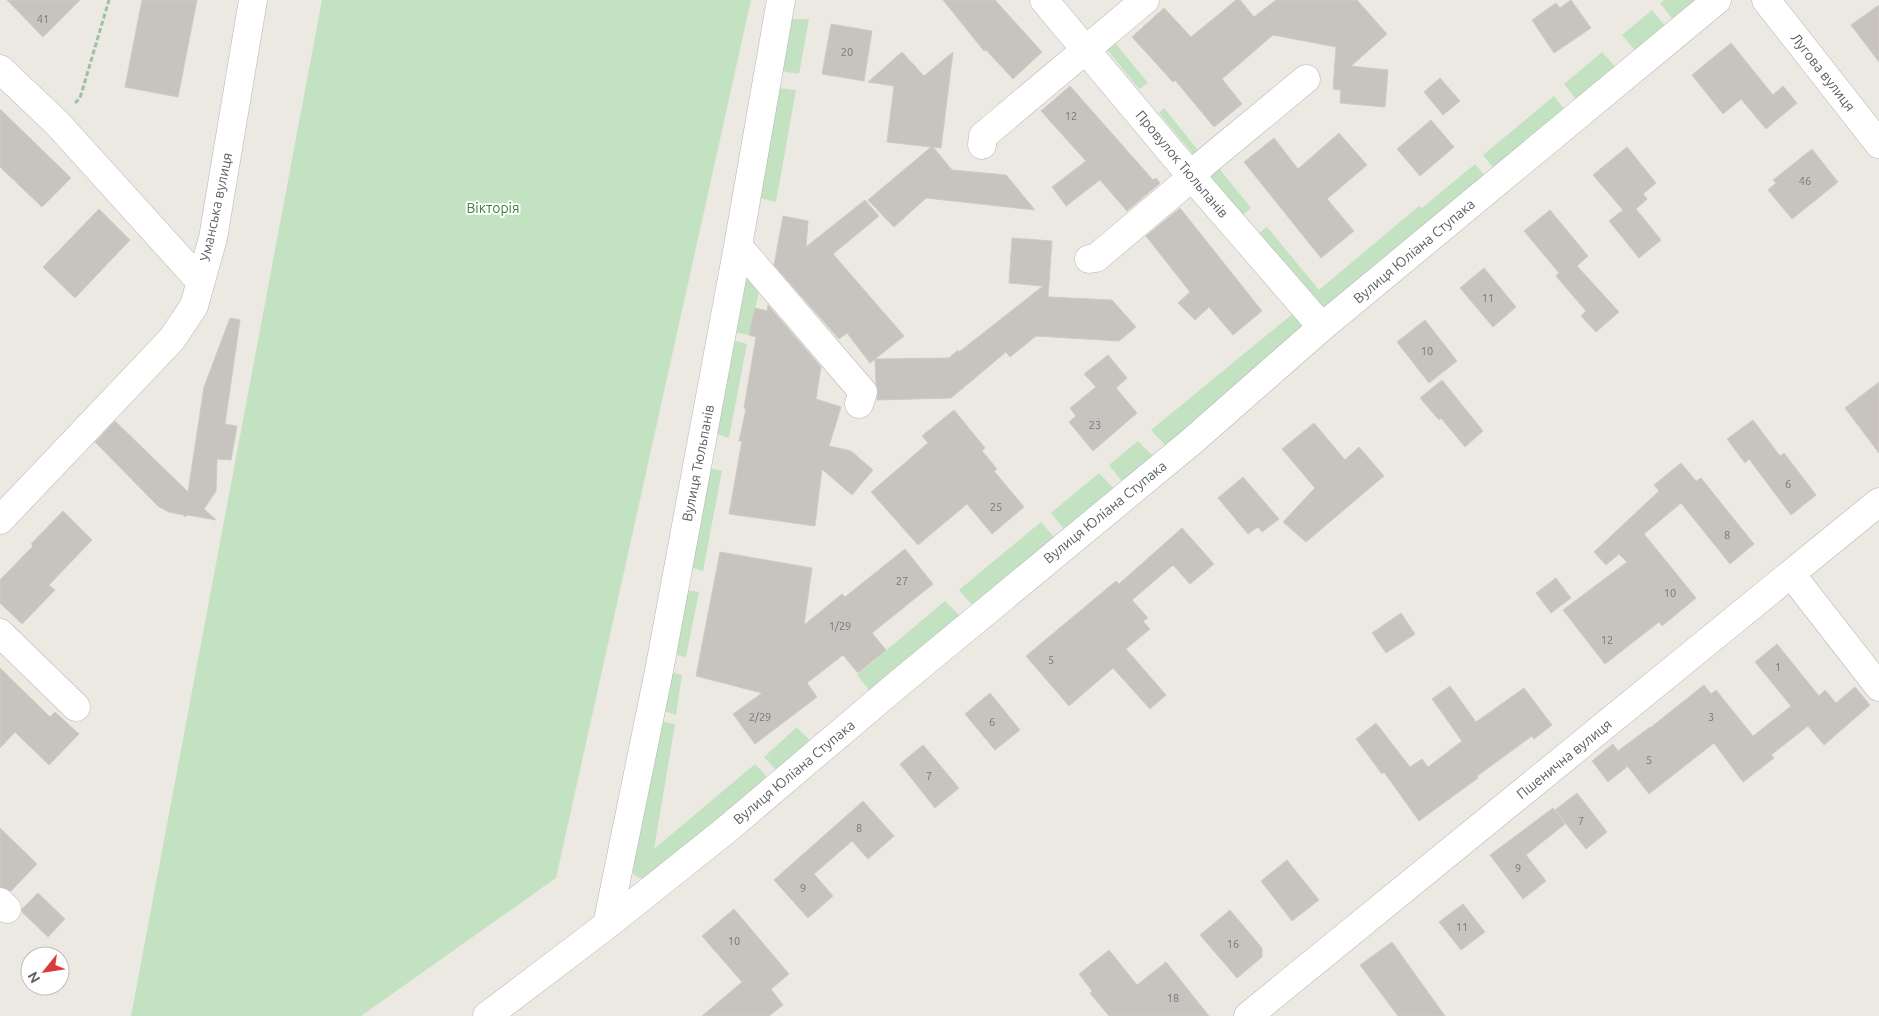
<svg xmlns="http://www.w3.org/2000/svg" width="1879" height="1016" font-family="Ubuntu,sans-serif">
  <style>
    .green { fill: #c3e2c1 }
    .building { fill: #c7c4c0; stroke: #d0cac1 }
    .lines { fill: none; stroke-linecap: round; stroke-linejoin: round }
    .minor-casing { stroke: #b3b5b8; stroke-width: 29 }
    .path { stroke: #9bc2a2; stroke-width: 3; stroke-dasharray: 5 2.5; stroke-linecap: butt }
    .minor { stroke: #fff; stroke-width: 28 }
    .labels { text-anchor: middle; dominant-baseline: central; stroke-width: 4; stroke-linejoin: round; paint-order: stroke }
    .number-label { font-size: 11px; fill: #76787a }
    .street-label { font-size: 14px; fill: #5b5e62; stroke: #fff }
    .park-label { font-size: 14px; fill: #3e7f3c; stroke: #fff }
  </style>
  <rect width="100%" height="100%" fill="#ece9e2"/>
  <path class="green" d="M322,0H751L556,878L361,1016H131Z
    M1664,0H1699L1674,21L1660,3Z
    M1652,10L1667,28L1638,54L1622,35Z
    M789,19H809L799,74L781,71Z
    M1110,37L1148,83L1139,89L1102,43Z
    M1602,52L1618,70L1579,103L1564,84Z
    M776,88L796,90L776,202L756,197Z
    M1554,96L1566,111L1495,170L1483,155Z
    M1164,108L1202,155L1197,159L1159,113Z
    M1214,162L1251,208L1240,217L1204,169Z
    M1475,164L1486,177L1335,310L1318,305L1256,235L1267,227L1319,290L1419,206L1422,208Z
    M739,271L760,287L749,335L728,331Z
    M1301,307L1316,321L1169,449L1151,430Z
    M725,338L747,344L729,438L707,431Z
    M1138,441L1156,459L1126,486L1109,465Z
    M701,466L722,471L703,571L683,565Z
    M1099,473L1117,492L1069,535L1051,513Z
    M1041,522L1059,543L974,607L959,590Z
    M679,589L699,592L686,657L668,653Z
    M945,601L961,617L873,695L857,675Z
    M664,670L682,675L676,715L658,709Z
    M655,720L675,724L654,849L755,764L770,780L644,879L635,876L630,867Z
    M797,727L814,745L779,773L764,757Z"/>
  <path class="building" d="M7,0H80L43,37Z
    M142,0H197L178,97L125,87Z
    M943,0H995L1042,52L1013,79L986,50L984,51Z
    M1236,0H1240L1254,17L1276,0H1357L1387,34L1351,66L1388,70L1385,107L1340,103L1341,90L1333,89L1336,47L1273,35L1222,79L1242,104L1214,127L1175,80L1173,82L1132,37L1164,8L1191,37Z
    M1571,0L1591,28L1554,53L1532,20L1556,3L1560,8Z
    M1879,5V62L1851,25Z
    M831,24L872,31L864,81L822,74Z
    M1731,43L1773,95L1783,86L1797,103L1766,129L1741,99L1723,114L1692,75Z
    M902,52L924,76L953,52L941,148L933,147L952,170L1006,175L1035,210L926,198L894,227L868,200L931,147L887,142L894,86L868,82Z
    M1440,78L1460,101L1443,115L1424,92Z
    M1070,86L1153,180L1156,178L1160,183L1127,211L1100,180L1066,206L1052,187L1086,161L1041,111Z
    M0,109L71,178L42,207L0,167Z
    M1431,120L1454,147L1420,176L1397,149Z
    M1339,133L1367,165L1327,199L1354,231L1321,258L1244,162L1274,138L1298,169Z
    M1627,147L1656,183L1643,194L1647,199L1636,209L1661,240L1639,258L1609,221L1623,210L1593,175Z
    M1812,149L1838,182L1792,219L1768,190L1776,183L1773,180Z
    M865,200L879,216L833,254L904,336L870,363L847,333L839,339L774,265L783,216L808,221L806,247Z
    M1180,208L1262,311L1233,335L1209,307L1195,320L1178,303L1190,292L1146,236Z
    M99,209L130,240L75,298L43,267Z
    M1550,210L1588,256L1577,266L1619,312L1596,332L1581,316L1586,311L1556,276L1559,273L1524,231Z
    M1012,238L1052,241L1048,297L1112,300L1136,327L1119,341L1036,336L1010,357L1006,352L951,398L877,400L878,389L876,384L875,359L949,358L958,350L959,352L1043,286L1009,283Z
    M1484,268L1516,307L1493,327L1460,288Z
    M768,305L821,367L816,399L841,407L829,446L851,451L873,470L852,495L822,469L815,526L729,514L742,441H739L746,409L744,408L756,337L749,335L755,308L767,311Z
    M230,318L240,320L225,424L237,426L231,460L217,459L216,491L204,509L216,520L188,515L184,517V515L169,512L159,507L95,442L115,421L188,492L204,387Z
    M1425,320L1457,361L1429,383L1397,342Z
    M1108,355L1127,378L1116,388L1137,413L1093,451L1069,422L1076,416L1070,408L1096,387L1084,374Z
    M1442,380L1483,431L1465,447L1441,418L1439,420L1420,398Z
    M1879,382V453L1845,408Z
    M954,410L985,448L982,451L997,469L994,471L1024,507L992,534L967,504L918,545L871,492L928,443L922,436Z
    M1753,420L1780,456L1784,453L1816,495L1791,515L1749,459L1745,463L1727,439Z
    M1314,423L1345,460L1359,447L1384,476L1306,542L1283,522L1315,488L1282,449Z
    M1681,463L1696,481L1701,478L1754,544L1730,564L1681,503L1644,534L1696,598L1662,626L1659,622L1605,664L1563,610L1627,562L1619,554L1606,565L1594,552L1659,491L1654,485Z
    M1243,477L1279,519L1262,532L1258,527L1248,534L1218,498Z
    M63,511L92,540L49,585L55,590L22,624L0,603V580L33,546L31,544Z
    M1182,528L1214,564L1190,584L1173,565L1132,600L1148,618L1143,621L1150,629L1126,649L1166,695L1150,709L1113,668L1069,706L1026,656L1116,581L1119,584Z
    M905,549L933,584L872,633L886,650L858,673L843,655L807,683L817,697L755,744L733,714L762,693L696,676L720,552L812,568L804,625L842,594L845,597Z
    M1556,578L1571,598L1551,613L1536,593Z
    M1401,613L1415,634L1386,653L1372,633Z
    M1777,644L1819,696L1825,690L1836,703L1855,687L1870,705L1824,745L1808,726L1771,755L1774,758L1743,782L1714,743L1649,794L1626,764L1628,766L1608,782L1592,761L1613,744L1618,751L1650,727V728L1704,685L1711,694L1716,690L1753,736L1791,706L1755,662Z
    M0,668L50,717L55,712L79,734L49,765L15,732L0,748Z
    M1450,686L1476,722L1524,688L1552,725L1534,739L1532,736L1477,776L1478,778L1419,821L1384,772L1382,774L1356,739L1376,723L1410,767L1422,759L1428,767L1462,741L1432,699Z
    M990,693L1020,730L995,750L965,714Z
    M923,745L959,788L935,808L900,764Z
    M1577,793L1607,832L1586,849L1555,810Z
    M863,801L894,836L868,859L852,841L814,874L833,896L808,918L774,880Z
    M1553,808L1565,824L1526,855L1546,881L1523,899L1490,855Z
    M0,828L37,864L11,891L0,887Z
    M1287,860L1319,900L1292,921L1261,881Z
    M38,893L65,919L48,937L22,912V909Z
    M1463,904L1485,932L1461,950L1439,922Z
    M734,909L789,974L771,989L783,1005L769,1016H702L742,982L702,936Z
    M1230,910L1262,948V957L1237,978L1200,935Z
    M1392,942L1445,1016H1398L1360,965Z
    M1109,950L1137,985L1166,962L1209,1016H1109L1090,993L1092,991L1079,974Z"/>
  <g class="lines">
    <g class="minor-casing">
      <path id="minor" d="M1044,0L1192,177L1322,327
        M1766,0L1879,144
        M0,69L57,123L200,281
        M982,145L983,136L1145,0
        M738,246L863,392L859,404
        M1089,259L1096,258L1192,177L1202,165L1306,79
        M0,520L172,339L194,306L213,238L253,0
        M1791,574L1879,687
        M0,633L76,707
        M0,902L7,909
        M607,925L659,671L738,246L781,0
        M487,1016L607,925L726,830L897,685L1191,442L1322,327L1717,0
        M1248,1016L1879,502"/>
    </g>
    <path class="path" d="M75,103L80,98L109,0"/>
    <use href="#minor" class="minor"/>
  </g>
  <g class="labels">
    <g class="number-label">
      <text x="43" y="19">41</text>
      <text x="847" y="52">20</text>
      <text x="1071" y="116">12</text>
      <text x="1805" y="181">46</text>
      <text x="1488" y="298">11</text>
      <text x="1427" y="351">10</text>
      <text x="1095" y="425">23</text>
      <text x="1788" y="484">6</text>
      <text x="996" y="507">25</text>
      <text x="1727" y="535">8</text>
      <text x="902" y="581">27</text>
      <text x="1670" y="593">10</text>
      <text x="840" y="626">1/29</text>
      <text x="1607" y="640">12</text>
      <text x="1051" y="660">5</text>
      <text x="1778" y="667">1</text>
      <text x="760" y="717">2/29</text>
      <text x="1711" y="717">3</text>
      <text x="992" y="722">6</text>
      <text x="1649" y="760">5</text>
      <text x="929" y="776">7</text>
      <text x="1581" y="821">7</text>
      <text x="859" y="828">8</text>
      <text x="1518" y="868">9</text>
      <text x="803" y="888">9</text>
      <text x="1462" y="927">11</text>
      <text x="734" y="941">10</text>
      <text x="1233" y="944">16</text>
      <text x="1173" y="998">18</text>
    </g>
    <g class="street-label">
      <text transform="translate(1823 72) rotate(52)">Лугова вулиця</text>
      <text transform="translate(1182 164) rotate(50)">Провулок Тюльпанів</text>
      <text transform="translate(216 207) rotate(-78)">Уманська вулиця</text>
      <text transform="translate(1414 251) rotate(-40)">Вулиця Юліана Ступака</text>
      <text transform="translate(698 463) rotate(-79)">Вулиця Тюльпанів</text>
      <text transform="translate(1105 512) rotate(-39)">Вулиця Юліана Ступака</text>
      <text transform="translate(1564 759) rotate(-39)">Пшенична вулиця</text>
      <text transform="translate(794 772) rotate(-40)">Вулиця Юліана Ступака</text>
    </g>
    <g class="park-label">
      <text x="493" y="208">Вікторія</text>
    </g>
  </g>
  <g transform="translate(45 971) rotate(240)"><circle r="24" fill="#ffffff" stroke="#bdbfc0"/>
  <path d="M0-4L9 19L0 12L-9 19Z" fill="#d93c3b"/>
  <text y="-8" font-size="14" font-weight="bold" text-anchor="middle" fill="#5b5e62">N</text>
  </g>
</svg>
